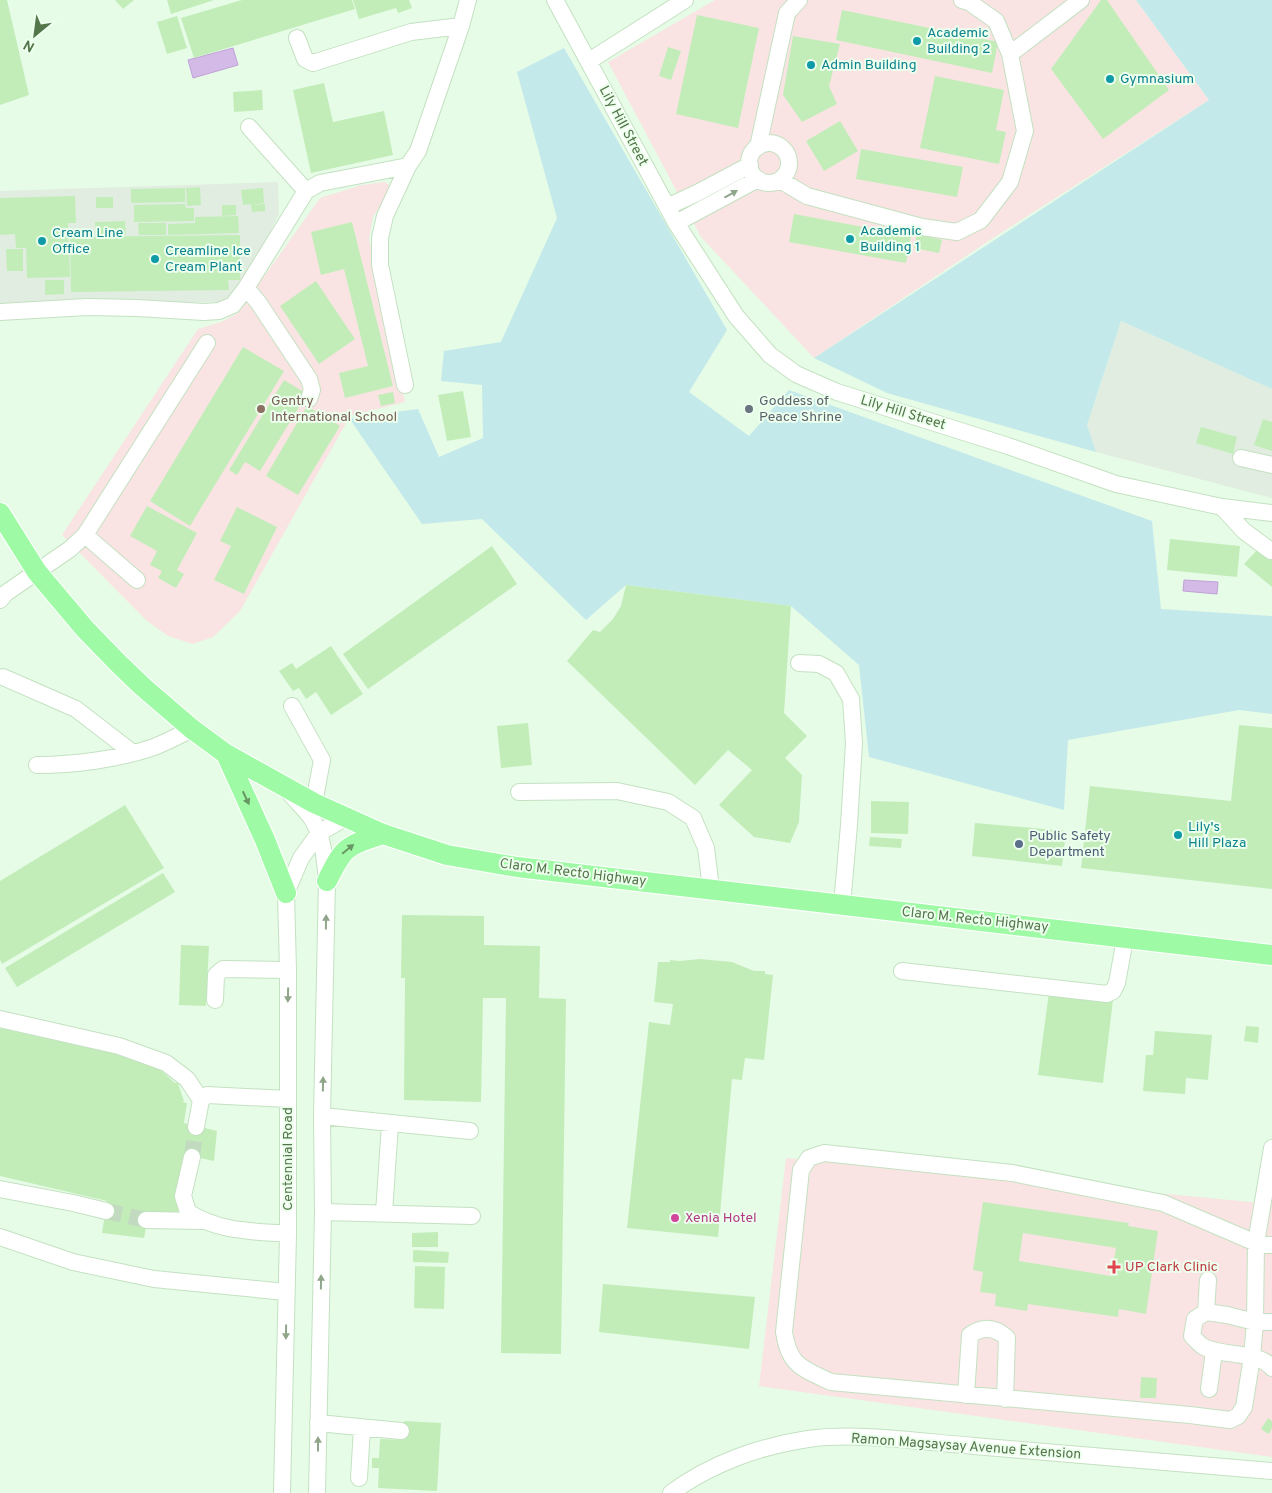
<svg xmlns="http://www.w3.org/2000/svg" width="1272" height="1493" font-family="Overpass,sans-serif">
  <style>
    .industrial { fill: #e1ede0 }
    .education { fill: #f9e4e3 }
    .green { fill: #c4e9ea }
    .water { fill: #d4bae6; stroke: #c1a1d8 }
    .building { fill: #c2edb9; fill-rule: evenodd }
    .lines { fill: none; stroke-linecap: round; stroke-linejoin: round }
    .minor-tunnel { stroke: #c2dac0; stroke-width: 16; stroke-dasharray: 16 8; stroke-linecap: butt }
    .minor-casing { stroke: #c4e1c1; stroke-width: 18 }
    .major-casing { stroke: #fff; stroke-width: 22 }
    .minor { stroke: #fff; stroke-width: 16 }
    .major { stroke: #9ffaa5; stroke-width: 20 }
    .oneway { fill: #90a68a }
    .oneway2 { fill: #679762 }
    .culture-dot { fill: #0f9aa8; stroke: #edffed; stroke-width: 2 }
    .education-dot { fill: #8d6e63; stroke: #edffed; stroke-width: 2 }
    .worship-dot { fill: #6b7280; stroke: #edffed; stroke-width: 2 }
    .service-dot { fill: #5c6f8a; stroke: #edffed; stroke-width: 2 }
    .hotel-dot { fill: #d1479c; stroke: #edffed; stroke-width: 2 }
    .health-dot { fill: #e0444e; stroke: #edffed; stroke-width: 2 }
    .labels { text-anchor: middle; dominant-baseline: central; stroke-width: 4; stroke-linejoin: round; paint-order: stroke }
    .culture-label { font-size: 14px; fill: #0d838f; stroke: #edffed; text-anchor: start }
    .street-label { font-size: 14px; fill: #54764b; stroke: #edffed }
    .education-label { font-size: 14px; fill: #785e54; stroke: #edffed; text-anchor: start }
    .worship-label { font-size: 14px; fill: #5b616d; stroke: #edffed; text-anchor: start }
    .service-label { font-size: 14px; fill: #4e5e75; stroke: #edffed; text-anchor: start }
    .hotel-label { font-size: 14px; fill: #b23c85; stroke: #edffed; text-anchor: start }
    .health-label { font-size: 14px; fill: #be3a42; stroke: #edffed; text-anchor: start }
  </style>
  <rect width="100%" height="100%" fill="#e6fce7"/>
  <path class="industrial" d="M278,182L279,214L247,277L237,291L225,302L0,304V191Z
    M1121,321L1272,389V498L1096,452L1087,425Z"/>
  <path class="education" d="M715,0H1136L1209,100L993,238L814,358L701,237L608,62Z
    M385,182L392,187L373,217L369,239L405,402L350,416L240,611L213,637L193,644L168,636L147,621L62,535L198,329L221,322L238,313L320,198L362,185Z
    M786,1158L1272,1204V1457L759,1386Z"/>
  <path class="green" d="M1136,0H1272V389L1121,321L1087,425L1096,452L887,393L814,358L1209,100Z
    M564,48L727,330L689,392L749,436L789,390L1152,521L1161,609L1272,616V714L1239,710L1068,740L1064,810L869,757L859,665L791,606L626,585L586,620L482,519L422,524L349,418L418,409L439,457L483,438L482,385L441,381L444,351L501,342L557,218L517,72Z"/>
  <path class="water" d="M233,48L238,65L193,78L188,60Z
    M1184,580L1218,582L1217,594L1183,591Z"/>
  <path class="building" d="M0,0H7L29,95L0,105Z
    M115,0H134L123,9Z
    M167,0H214L171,14Z
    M242,0H352L355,9L194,58L181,18Z
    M353,0H409L412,8L398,13L396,8L359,19Z
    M1101,0H1107L1169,90L1103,139L1051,69Z
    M842,10L998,42L992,73L836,40Z
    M697,15L759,28L738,128L676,114Z
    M177,16L187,48L167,54L157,22Z
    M793,36L840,44L829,86L837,104L802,122L783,95Z
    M668,47L681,51L671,80L659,76Z
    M935,76L1004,90L996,130L1006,132L999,164L920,148Z
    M324,83L333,122L384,111L393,155L311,173L293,90Z
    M262,90L263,110L234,112L233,92Z
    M840,121L858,151L824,171L806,141Z
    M861,149L963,167L957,197L856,179Z
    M200,187L201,205L187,206L186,188Z
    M185,188V202L131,203V189Z
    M263,188L264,203L253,205L265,204V211L252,212L251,204L243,205L241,190Z
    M75,196L76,223H68L70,277L27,278L26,248H16L15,234L0,235V198Z
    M96,197H113V208H96Z
    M185,204L186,208H194V221L134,222V205Z
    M222,205H236V215L222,216Z
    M794,214L911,236L906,263L789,242Z
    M238,216L239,233L168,235V224L195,223V217Z
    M125,221L126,235H96L95,222Z
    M352,222L393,386L345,398L339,373L368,366L344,269L321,275L311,232Z
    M138,223H166V235H139Z
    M917,234L942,240L939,253L914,248Z
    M240,235V280H228L229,290L71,292L70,237Z
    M6,249H23V271H7Z
    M45,280H64V294L45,295Z
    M316,281L355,339L319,364L280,306Z
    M243,347L284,371L190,526L150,501Z
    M284,380L307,394L260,471L245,462L237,475L229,470Z
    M463,391L471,437L447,441L438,395Z
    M393,392L395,403L381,406L378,395Z
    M307,406L340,426L298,495L266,476Z
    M1263,419L1272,422V451L1254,445Z
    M1201,427L1237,437L1233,454L1196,443Z
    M147,506L197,533L177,570L184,574L176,588L158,578L162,571L150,565L157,551L130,536Z
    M237,507L277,527L244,594L214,580L231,546L220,541Z
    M1170,539L1240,546L1237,577L1167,570Z
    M492,546L517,584L368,689L343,654Z
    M1258,549L1272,558V587L1244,564Z
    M626,585L791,606L784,713L807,736L785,758L802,775L799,822L790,843L754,837L719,805L752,770L728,750L695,785L567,661L593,630L600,632L613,619L621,606Z
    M331,646L363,694L331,715L316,692L306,699L299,688L293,691L279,671L292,663L296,669Z
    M528,723L532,765L501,768L497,726Z
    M1239,725L1272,728V889L1081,868L1090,786L1231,801Z
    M871,801L909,802L908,834L871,833Z
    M125,805L164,868L2,964L0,960V881Z
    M975,823L1066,831L1062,866L972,856Z
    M870,837L902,839L901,848L869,846Z
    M163,873L175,892L17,987L5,968Z
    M402,915L484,916V945L540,946L539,998L566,999L561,1354L501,1353L506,998H483L481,1102L404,1100L405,978H401Z
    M181,945L209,946L206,1006L179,1005Z
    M700,959L732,962L754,971H765V974L773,975L764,1060L745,1058L742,1080L732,1079L718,1237L627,1228L649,1022L670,1025L673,1004L654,1002L658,962H670V960L679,961Z
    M1049,992L1113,1000L1103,1083L1038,1075Z
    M1246,1026L1259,1027L1258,1043L1244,1041Z
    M0,1028L144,1060L157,1067L175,1083H178L184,1101L182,1102L187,1103L184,1123L217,1131L214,1161L186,1155L177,1217L149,1212L144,1238L102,1233L107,1201L0,1176Z
    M1155,1031L1212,1035L1208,1080L1186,1078L1185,1094L1143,1091L1146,1055H1153Z
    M983,1202L1129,1223L1128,1226L1158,1231L1146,1314L1119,1309L1118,1317L1028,1304L1027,1311L995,1306L996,1294L980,1292L983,1272L973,1270ZM1023,1233L1116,1248L1111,1276L1019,1261Z
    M438,1232V1247H412V1233Z
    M413,1250L449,1252L448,1263L413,1262Z
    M415,1266L445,1267L444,1309L414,1308Z
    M603,1284L755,1297L749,1349L599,1332Z
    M1141,1377L1157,1378L1156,1398H1140Z
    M1268,1418L1272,1421V1428L1269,1434L1261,1429Z
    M404,1421L441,1423L437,1491L378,1488L379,1468H372V1458H379L380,1439L403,1440Z"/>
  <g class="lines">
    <path class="minor-tunnel" d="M192,1157L196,1127
      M106,1211L146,1220"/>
    <g class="minor-casing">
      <path id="minor" d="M555,0L676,223L736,316L770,355L796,374L837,392L1008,446L1116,484L1222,507L1272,513
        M297,38L305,59L313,63L411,32L461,26
        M1010,54L1081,0
        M589,61L685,0
        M249,127L306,191
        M749 163a20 20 0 1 1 40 0a20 20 0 1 1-40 0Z
        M758,147L787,13L799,0
        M780,180L807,196L922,227L957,232L981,220L1010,182L1025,131L1010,54L996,21L969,2L962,0
        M667,207L697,193L750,165
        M676,223L758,179
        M246,288L258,302L309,379L312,390L309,399
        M0,312L87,307L137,308L204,312L219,311L233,305L246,288L306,191L320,183L408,166L418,151L461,26L468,0
        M405,385L380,265V238L385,216L408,166
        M1241,458L1272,465
        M1222,507L1244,531L1271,551
        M85,535L137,580
        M0,600L6,593L70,549L85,535L207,343
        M799,663L819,664L836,673L851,699L854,743L849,825L842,905
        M3,677L76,709L133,753
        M292,706L322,760L314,803
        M37,765C74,765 120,759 154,747C167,742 180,735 192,729
        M288,791C295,800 303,807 310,816C323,834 325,859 327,881L322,1116L323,1212L317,1493
        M519,792L617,791L668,802L693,818L706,848L711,889
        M902,971L1107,994L1113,991L1117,983L1125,939
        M215,1000L216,975L223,969L288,970
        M0,1019L119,1046L166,1063L187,1079L201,1100
        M322,1116L470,1131
        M196,1127L201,1100L207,1095L288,1099
        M1272,1148L1256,1243L1255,1322L1252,1357L1244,1407L1238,1416L1230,1420L1190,1415L831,1382C802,1368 789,1366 784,1332L801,1170L809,1158L824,1153L1012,1173L1163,1203L1256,1243L1272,1245
        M192,1157L183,1196L188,1212C219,1232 252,1231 288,1234
        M0,1189L73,1203L106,1211
        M323,1212L472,1216
        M384,1213L390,1124
        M146,1220L202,1221
        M0,1237L73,1262L154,1279L286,1292
        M1206,1312L1208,1280
        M1272,1322H1255L1227,1315L1206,1312L1195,1319L1192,1336C1196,1340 1200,1345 1204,1347C1223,1357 1260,1351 1272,1368
        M1209,1389L1214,1351
        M966,1395L970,1335C983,1326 995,1327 1007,1338L1005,1399
        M318,1423L401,1431
        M359,1478L362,1428
        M282,1493L288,1234V970L286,893L301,858L319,833L345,818
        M671,1493C710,1464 760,1446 808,1439C858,1432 923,1442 974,1446C1073,1454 1173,1463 1272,1471"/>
    </g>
    <g class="major-casing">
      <path id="major" d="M0,513L37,572L85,629L118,663L143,687L192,729L226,754L314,803L383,834L447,855L517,867L1272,955
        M226,754L265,840L286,893
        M327,881C344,846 346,846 383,834"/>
    </g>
    <use href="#minor" class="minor"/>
    <use href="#major" class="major"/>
  </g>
  <defs><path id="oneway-solid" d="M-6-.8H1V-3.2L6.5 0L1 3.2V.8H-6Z" transform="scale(1.25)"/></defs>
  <g class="oneway">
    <use href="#oneway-solid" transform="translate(731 194) rotate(-29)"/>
    <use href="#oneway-solid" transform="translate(326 922) rotate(-89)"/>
    <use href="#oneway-solid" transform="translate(288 995) rotate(91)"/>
    <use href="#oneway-solid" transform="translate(323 1084) rotate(-89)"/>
    <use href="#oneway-solid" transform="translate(321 1282) rotate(-89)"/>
    <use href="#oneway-solid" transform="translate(286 1332) rotate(91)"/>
    <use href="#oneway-solid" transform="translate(318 1444) rotate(-90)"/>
  </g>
  <g class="oneway2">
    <use href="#oneway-solid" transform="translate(246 798) rotate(65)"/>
    <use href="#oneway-solid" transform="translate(348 849) rotate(-39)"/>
  </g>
  <g class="culture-dot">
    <circle cx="917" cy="41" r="5"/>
    <circle cx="811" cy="65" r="5"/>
    <circle cx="1110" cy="79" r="5"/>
    <circle cx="850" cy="239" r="5"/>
    <circle cx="42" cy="241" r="5"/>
    <circle cx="155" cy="259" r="5"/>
    <circle cx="1178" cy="835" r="5"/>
  </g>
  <circle class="education-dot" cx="261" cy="409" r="5"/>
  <circle class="worship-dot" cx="749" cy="409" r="5"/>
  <circle class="service-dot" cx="1019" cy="844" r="5"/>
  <circle class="hotel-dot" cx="675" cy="1218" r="5"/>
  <path class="health-dot" d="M1111.5 1259.5h5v5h5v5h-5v5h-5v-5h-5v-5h5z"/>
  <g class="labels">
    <g class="culture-label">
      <text x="927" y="33">Academic<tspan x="927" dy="16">Building 2</tspan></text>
      <text x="821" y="65">Admin Building</text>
      <text x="1120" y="79">Gymnasium</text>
      <text x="860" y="231">Academic<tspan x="860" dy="16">Building 1</tspan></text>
      <text x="52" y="233">Cream Line<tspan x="52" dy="16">Office</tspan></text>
      <text x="165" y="251">Creamline Ice<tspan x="165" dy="16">Cream Plant</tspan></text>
      <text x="1188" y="827">Lily's<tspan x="1188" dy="16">Hill Plaza</tspan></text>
    </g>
    <g class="street-label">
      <text transform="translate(623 126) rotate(62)">Lily Hill Street</text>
      <text transform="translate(903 413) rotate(17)">Lily Hill Street</text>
      <text transform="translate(573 873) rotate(7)">Claro M. Recto Highway</text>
      <text transform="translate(975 920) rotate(6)">Claro M. Recto Highway</text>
      <text transform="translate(288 1159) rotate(-90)">Centennial Road</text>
      <text transform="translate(966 1447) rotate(4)">Ramon Magsaysay Avenue Extension</text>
    </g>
    <g class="education-label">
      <text x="271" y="401">Gentry<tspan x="271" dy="16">International School</tspan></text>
    </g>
    <g class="worship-label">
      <text x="759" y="401">Goddess of<tspan x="759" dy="16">Peace Shrine</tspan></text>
    </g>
    <g class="service-label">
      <text x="1029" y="836">Public Safety<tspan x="1029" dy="16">Department</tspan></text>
    </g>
    <g class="hotel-label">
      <text x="685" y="1218">Xenia Hotel</text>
    </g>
    <g class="health-label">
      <text x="1125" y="1267">UP Clark Clinic</text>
    </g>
  </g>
  <g transform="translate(35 35) rotate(209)" stroke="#edffed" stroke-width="4" paint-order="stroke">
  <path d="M0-4L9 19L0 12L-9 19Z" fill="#54764b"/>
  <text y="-8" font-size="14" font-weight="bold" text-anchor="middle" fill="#54764b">N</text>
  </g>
</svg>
